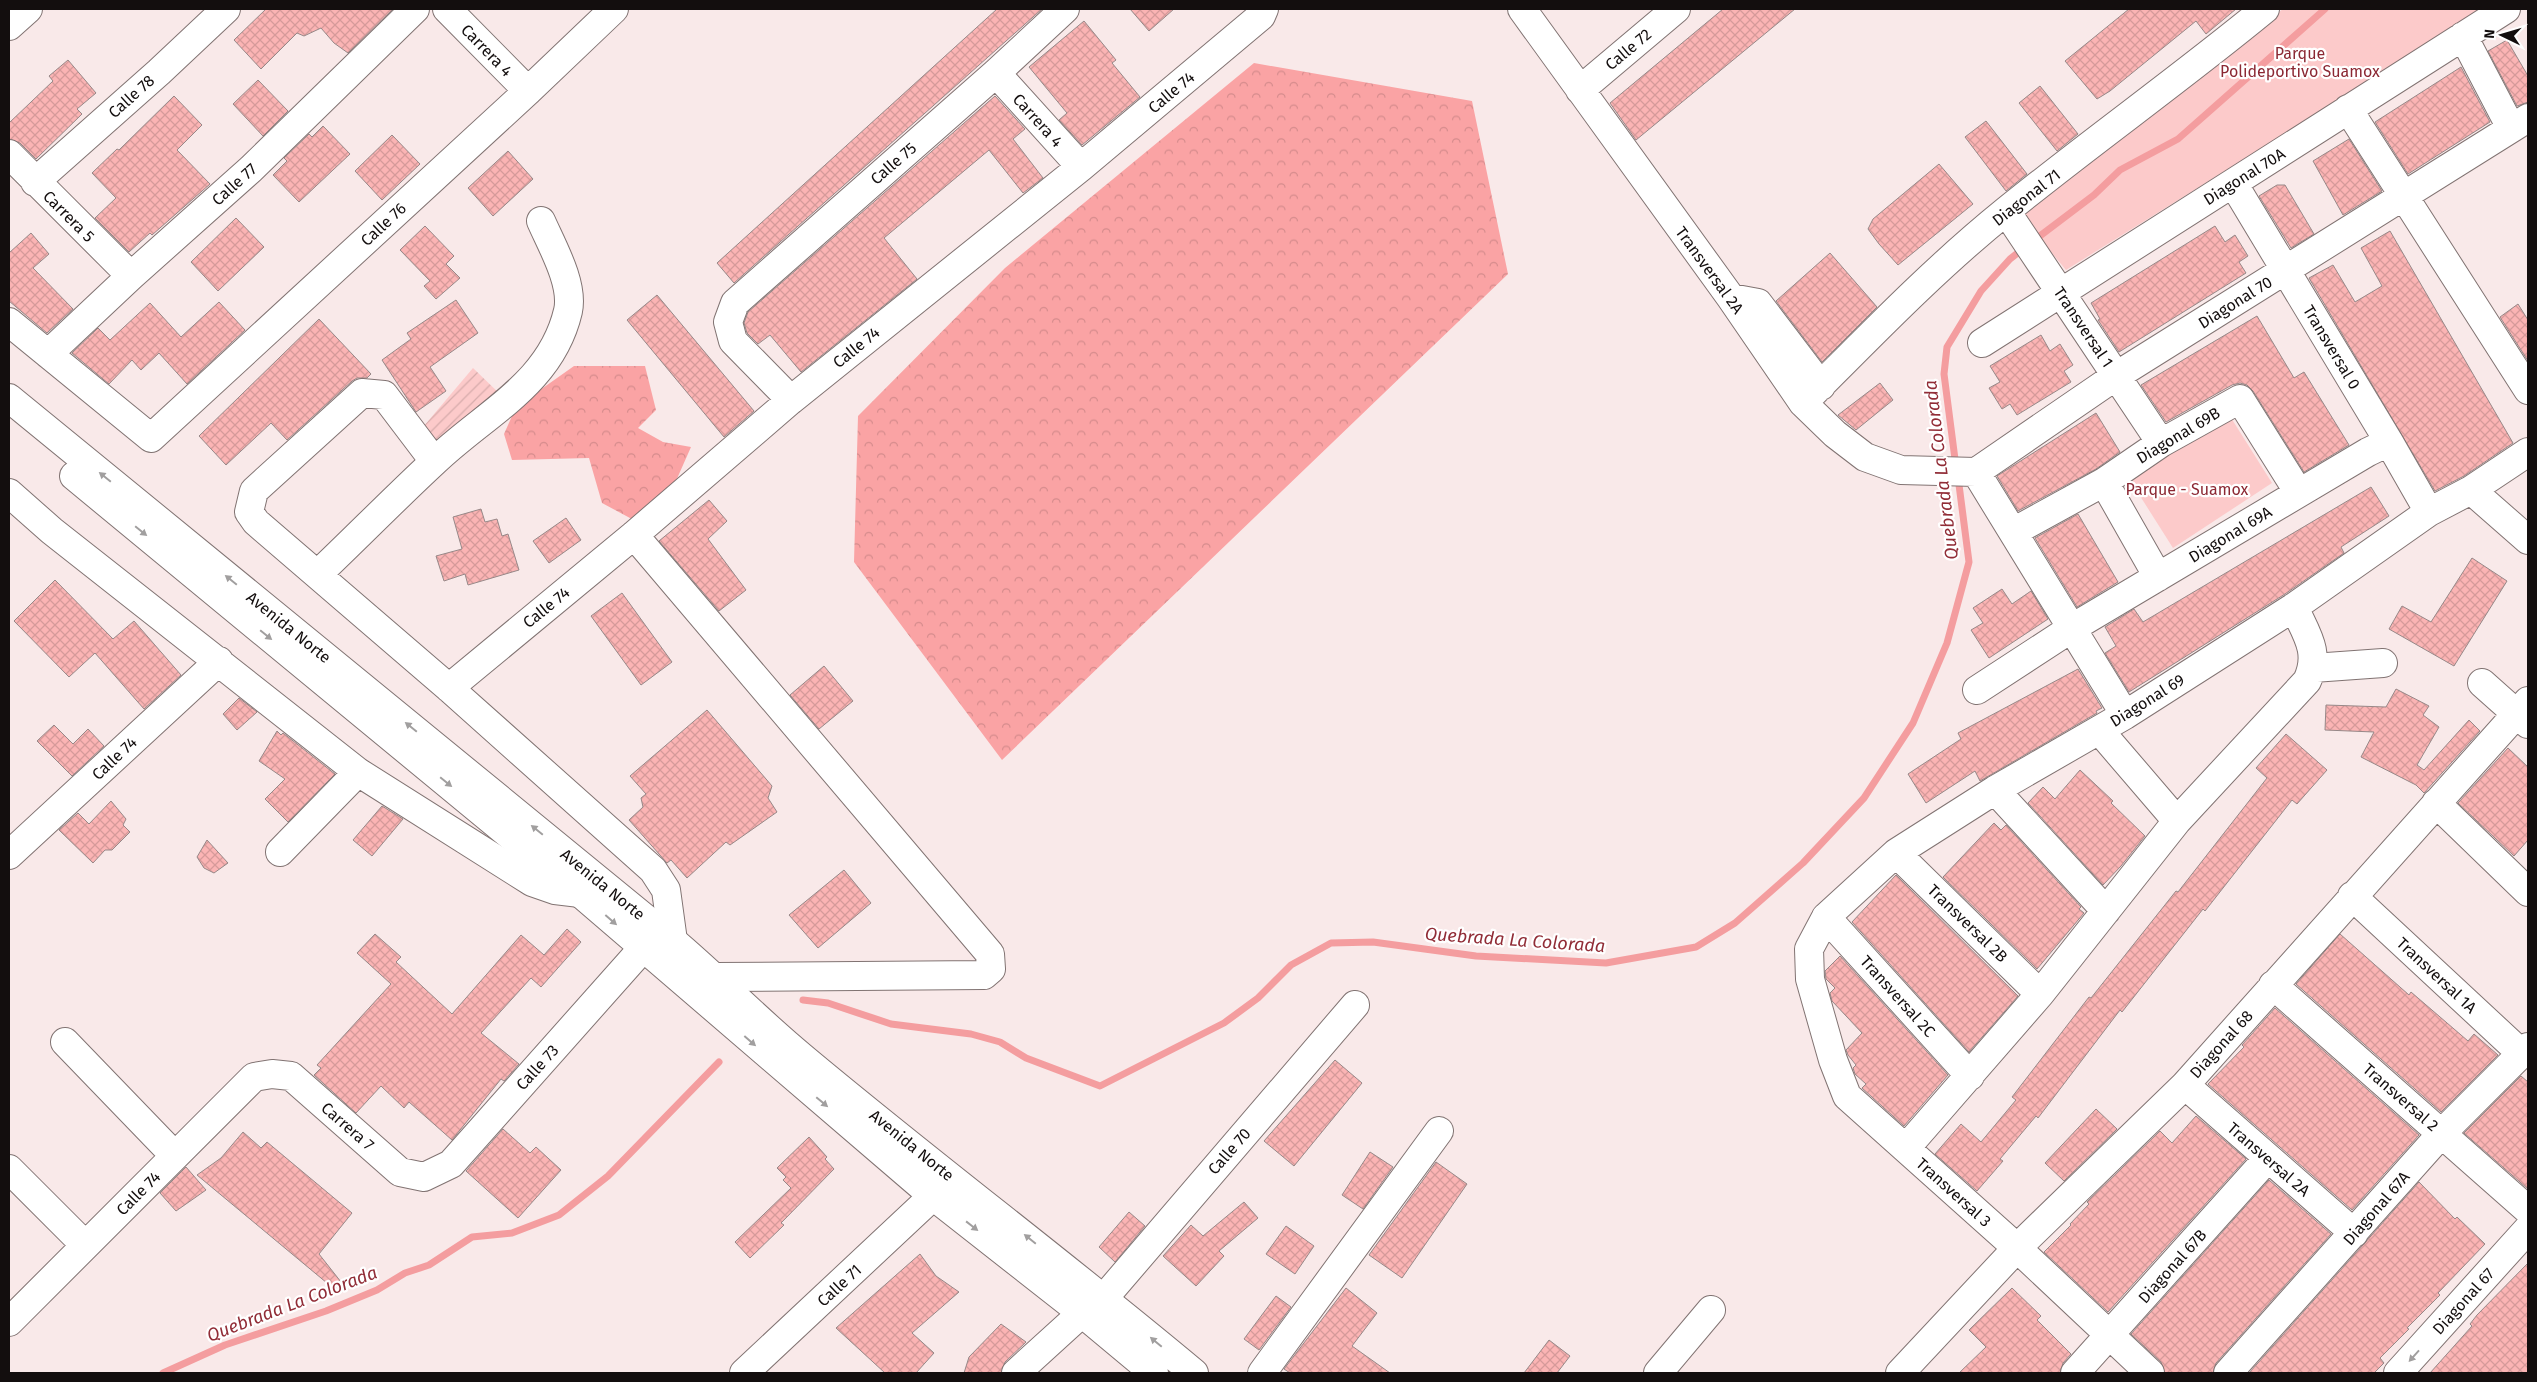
<svg xmlns="http://www.w3.org/2000/svg" width="2537" height="1382" font-family="'Fira Sans',sans-serif">
  <defs>
    <pattern id="forest-crowns" width="20" height="18" patternUnits="userSpaceOnUse" patternTransform="scale(1.25)"><rect width="20" height="18" fill="#faa3a4"/><path d="M2 6a3 3 0 1 1 6 0M12 15a3 3 0 1 1 6 0" fill="none" stroke="#d58b8c"/></pattern>
    <pattern id="garden-furrows" width="10" height="10" patternUnits="userSpaceOnUse" patternTransform="scale(1.25)"><rect width="10" height="10" fill="#fccaca"/><path d="M-1 1l2-2M0 10L10 0M9 11l2-2" fill="none" stroke="#d7acac"/></pattern>
    <pattern id="building-cross-hatch" width="8" height="8" patternUnits="userSpaceOnUse" patternTransform="scale(1.25)"><rect width="8" height="8" fill="#fbb4b4"/><path d="M0 0l8 8M0 8l8-8" fill="none" stroke="#d69a9a"/></pattern>
  </defs>
  <rect width="100%" height="100%" fill="#f9e9e9"/>
  <path fill="url(#forest-crowns)" d="M 1254,63 L 1472,101 L 1508,274 L 1002,760 L 854,562 L 858,416 L 1005,268 Z
    M 574,366 L 645,366 L 656,410 L 638,428 L 663,442 L 691,447 L 668,499 L 643,525 L 602,503 L 589,458 L 512,460 L 504,434 L 516,407 Z"/>
  <path fill="#fccaca" d="M 2283,9 L 2484,9 L 2066,270 L 2016,210 Z
    M 2228,413 L 2272,483 L 2173,548 L 2128,477 Z"/>
  <path fill="url(#garden-furrows)" d="M 473,368 L 503,397 L 436,453 L 418,433 Z"/>
  <g fill="none" stroke-linecap="round" stroke-linejoin="round">
    <path stroke="#f49d9f" stroke-width="7" d="M 2032,242 L 2094,195 L 2120,170 L 2178,139 L 2325,9
      M 1956,467 L 1944,374 L 1947,347 L 1981,291 L 2010,259 L 2024,248
      M 803,1000 L 828,1003 L 891,1024 L 971,1034 L 1000,1042 L 1026,1058 L 1100,1086 L 1224,1023 L 1258,998 L 1291,965 L 1331,943 L 1373,942 L 1476,956 L 1606,963 L 1696,947 L 1735,923 L 1803,863 L 1864,798 L 1913,723 L 1947,643 L 1969,562 L 1958,477
      M 163,1373 L 225,1345 L 326,1311 L 377,1290 L 405,1273 L 429,1265 L 472,1237 L 512,1233 L 559,1215 L 608,1176 L 719,1062"/>
  </g>
  <path fill="url(#building-cross-hatch)" stroke="#978888" d="M 266,9 L 393,9 L 348,53 L 334,43 L 321,28 L 304,36 L 297,33 L 261,69 L 234,40 Z
    M 997,9 L 1042,9 L 734,283 L 717,263 Z
    M 1130,9 L 1174,9 L 1149,31 Z
    M 1723,9 L 1795,9 L 1636,140 L 1610,103 Z
    M 2129,9 L 2236,9 L 2206,34 L 2196,21 L 2110,91 L 2097,99 L 2065,61 Z
    M 1084,21 L 1116,60 L 1112,63 L 1140,97 L 1082,145 L 1059,120 L 1067,113 L 1029,67 Z
    M 2507,40 L 2528,76 L 2528,102 L 2517,106 L 2488,51 Z
    M 68,60 L 96,93 L 77,109 L 82,114 L 36,159 L 20,143 L 9,139 L 9,123 L 53,81 L 49,76 Z
    M 2461,67 L 2490,122 L 2408,174 L 2375,122 Z
    M 258,80 L 288,111 L 263,136 L 233,104 Z
    M 2040,86 L 2078,134 L 2057,151 L 2019,103 Z
    M 174,96 L 202,125 L 177,150 L 210,184 L 152,235 L 150,233 L 129,252 L 95,218 L 116,198 L 92,173 L 117,149 L 119,150 Z
    M 995,96 L 1025,129 L 1013,139 L 1043,178 L 1023,193 L 989,150 L 884,238 L 917,279 L 801,372 L 770,335 L 758,344 L 747,333 L 744,323 L 748,312 Z
    M 1986,121 L 2027,174 L 2006,191 L 1965,137 Z
    M 323,126 L 350,154 L 299,202 L 273,175 L 287,161 L 284,158 L 309,134 L 312,137 Z
    M 392,135 L 420,164 L 382,200 L 355,171 Z
    M 2349,139 L 2382,191 L 2343,215 L 2313,161 Z
    M 508,151 L 533,179 L 493,216 L 468,188 Z
    M 1939,164 L 1973,204 L 1898,265 L 1879,244 L 1868,229 L 1873,219 Z
    M 2277,185 L 2285,185 L 2314,234 L 2291,248 L 2259,196 Z
    M 236,218 L 264,247 L 218,291 L 191,262 Z
    M 425,226 L 454,256 L 446,264 L 460,278 L 436,299 L 424,286 L 430,281 L 400,250 Z
    M 2215,226 L 2225,242 L 2235,235 L 2248,256 L 2239,262 L 2246,273 L 2119,352 L 2098,320 L 2100,319 L 2091,303 Z
    M 2390,231 L 2513,443 L 2464,476 L 2435,491 L 2309,278 L 2333,265 L 2355,302 L 2382,286 L 2361,248 Z
    M 31,233 L 49,254 L 33,268 L 73,309 L 47,333 L 9,301 L 9,253 Z
    M 1830,253 L 1877,307 L 1822,362 L 1776,301 Z
    M 657,295 L 754,411 L 724,437 L 627,320 Z
    M 456,300 L 478,333 L 430,367 L 446,391 L 416,412 L 382,360 L 411,339 L 407,333 Z
    M 219,302 L 245,330 L 187,384 L 159,353 L 141,370 L 132,360 L 109,384 L 72,353 L 98,328 L 110,340 L 150,303 L 181,337 Z
    M 2518,304 L 2528,320 L 2528,361 L 2500,317 Z
    M 2257,316 L 2294,378 L 2304,372 L 2349,445 L 2304,472 L 2253,391 L 2247,385 L 2240,383 L 2232,385 L 2166,422 L 2141,385 Z
    M 319,319 L 371,374 L 367,378 L 357,378 L 352,381 L 287,440 L 271,423 L 226,465 L 199,436 Z
    M 2041,335 L 2050,351 L 2060,344 L 2073,365 L 2064,371 L 2071,382 L 2017,415 L 2010,404 L 2002,409 L 1989,388 L 2000,382 L 1990,366 Z
    M 1880,383 L 1893,400 L 1856,430 L 1838,415 Z
    M 2096,413 L 2120,452 L 2096,469 L 2018,511 L 1997,476 Z
    M 2371,487 L 2389,516 L 2341,547 L 2344,553 L 2285,594 L 2129,692 L 2105,653 L 2116,646 L 2105,627 L 2134,609 L 2143,622 Z
    M 709,500 L 727,521 L 708,539 L 746,590 L 719,611 L 659,541 Z
    M 481,509 L 485,522 L 497,519 L 502,536 L 508,534 L 519,570 L 468,585 L 465,574 L 444,581 L 436,556 L 462,549 L 453,517 Z
    M 2078,514 L 2118,582 L 2077,607 L 2035,538 Z
    M 566,518 L 581,540 L 549,563 L 533,541 Z
    M 2472,558 L 2507,581 L 2454,666 L 2389,629 L 2402,606 L 2431,622 Z
    M 55,580 L 113,639 L 134,621 L 181,675 L 144,709 L 95,653 L 69,677 L 14,621 Z
    M 2002,589 L 2012,604 L 2031,591 L 2048,619 L 1989,658 L 1971,630 L 1983,623 L 1973,608 Z
    M 622,593 L 672,662 L 641,685 L 591,616 Z
    M 824,666 L 853,701 L 819,729 L 790,695 Z
    M 2078,669 L 2102,708 L 2096,711 L 2097,713 L 1980,781 L 1975,771 L 1926,803 L 1908,774 L 1961,739 L 1958,733 Z
    M 2396,689 L 2429,706 L 2423,715 L 2439,727 L 2417,765 L 2424,770 L 2469,720 L 2480,731 L 2424,793 L 2416,785 L 2361,757 L 2374,732 L 2325,730 L 2326,705 L 2386,707 Z
    M 239,698 L 257,712 L 237,730 L 223,714 Z
    M 707,710 L 772,786 L 768,798 L 777,812 L 730,845 L 726,842 L 687,878 L 671,860 L 667,863 L 629,820 L 643,807 L 641,798 L 646,794 L 630,776 Z
    M 54,725 L 73,744 L 88,729 L 104,746 L 72,776 L 37,741 Z
    M 277,731 L 281,735 L 283,733 L 335,774 L 288,822 L 265,799 L 285,779 L 259,761 Z
    M 2286,734 L 2327,770 L 2297,804 L 2292,800 L 2205,911 L 2203,909 L 2122,1012 L 2120,1010 L 2038,1118 L 2036,1116 L 2000,1159 L 2003,1161 L 1977,1191 L 1935,1154 L 1961,1124 L 1981,1142 L 2016,1100 L 2012,1097 L 2089,997 L 2091,998 L 2176,891 L 2178,892 L 2267,778 L 2256,768 Z
    M 2508,748 L 2528,767 L 2528,840 L 2514,856 L 2458,803 Z
    M 2080,770 L 2113,801 L 2111,803 L 2145,836 L 2121,866 L 2103,885 L 2028,803 L 2043,787 L 2055,799 Z
    M 111,801 L 126,819 L 123,825 L 130,832 L 112,850 L 105,850 L 93,863 L 59,830 L 78,813 L 89,824 Z
    M 382,806 L 403,819 L 372,856 L 353,840 Z
    M 1994,823 L 2001,830 L 2006,825 L 2081,907 L 2079,909 L 2084,913 L 2037,969 L 1943,877 Z
    M 207,840 L 228,863 L 214,873 L 204,868 L 197,857 Z
    M 844,870 L 871,903 L 818,948 L 789,915 Z
    M 1896,875 L 2018,996 L 1969,1052 L 1852,922 Z
    M 567,929 L 581,942 L 541,987 L 531,978 L 481,1033 L 519,1064 L 504,1081 L 501,1079 L 452,1140 L 409,1102 L 404,1108 L 381,1086 L 356,1113 L 314,1075 L 321,1068 L 317,1065 L 391,984 L 357,953 L 375,934 L 401,957 L 396,962 L 452,1014 L 521,935 L 544,955 Z
    M 2340,934 L 2409,995 L 2411,992 L 2468,1041 L 2474,1034 L 2498,1055 L 2441,1112 L 2296,984 Z
    M 1840,956 L 1948,1075 L 1904,1126 L 1862,1088 L 1866,1084 L 1855,1074 L 1853,1068 L 1856,1065 L 1848,1055 L 1846,1050 L 1862,1033 L 1832,1001 L 1830,993 L 1835,988 L 1826,979 L 1825,971 Z
    M 2275,1008 L 2419,1135 L 2352,1210 L 2208,1084 L 2244,1047 L 2242,1045 Z
    M 1335,1060 L 1362,1083 L 1294,1166 L 1264,1141 Z
    M 2521,1076 L 2528,1082 L 2528,1189 L 2464,1133 Z
    M 2096,1109 L 2117,1129 L 2064,1181 L 2045,1163 Z
    M 2196,1116 L 2246,1159 L 2108,1312 L 2044,1252 L 2071,1225 L 2070,1224 L 2089,1204 L 2087,1202 L 2160,1131 L 2172,1143 Z
    M 503,1129 L 530,1153 L 536,1147 L 561,1170 L 518,1218 L 466,1171 Z
    M 243,1132 L 261,1148 L 267,1142 L 352,1213 L 319,1254 L 345,1287 L 339,1293 L 197,1175 L 221,1158 Z
    M 809,1137 L 827,1157 L 825,1159 L 834,1169 L 781,1223 L 784,1225 L 750,1258 L 735,1242 L 791,1188 L 783,1180 L 786,1177 L 777,1168 Z
    M 1370,1152 L 1393,1167 L 1363,1209 L 1342,1195 Z
    M 1436,1162 L 1467,1184 L 1402,1278 L 1369,1255 Z
    M 186,1167 L 206,1190 L 176,1211 L 160,1193 Z
    M 2269,1180 L 2331,1234 L 2216,1363 L 2213,1373 L 2165,1373 L 2161,1362 L 2131,1334 Z
    M 2419,1182 L 2455,1219 L 2457,1217 L 2485,1244 L 2438,1293 L 2440,1295 L 2407,1328 L 2409,1329 L 2380,1358 L 2384,1363 L 2374,1373 L 2249,1373 Z
    M 1244,1202 L 1258,1218 L 1219,1251 L 1224,1256 L 1196,1286 L 1163,1256 L 1191,1225 L 1203,1236 Z
    M 1129,1212 L 1145,1226 L 1115,1262 L 1099,1247 Z
    M 1286,1226 L 1314,1246 L 1295,1274 L 1266,1254 Z
    M 920,1254 L 936,1276 L 959,1292 L 912,1333 L 934,1353 L 916,1373 L 885,1373 L 836,1328 Z
    M 2528,1263 L 2528,1373 L 2430,1373 L 2472,1326 L 2470,1324 L 2477,1315 Z
    M 1346,1288 L 1377,1313 L 1352,1346 L 1390,1373 L 1290,1373 L 1284,1369 Z
    M 2012,1288 L 2041,1316 L 2037,1320 L 2071,1354 L 2063,1363 L 2060,1373 L 1959,1373 L 1986,1347 L 1969,1330 Z
    M 1276,1296 L 1291,1307 L 1259,1350 L 1244,1339 Z
    M 1001,1324 L 1026,1342 L 1005,1362 L 1001,1373 L 964,1373 L 969,1357 Z
    M 1549,1340 L 1570,1356 L 1557,1373 L 1524,1373 Z"/>
  <g fill="none" stroke-linecap="round" stroke-linejoin="round">
    <defs>
      <path id="minor" d="M 447,9 L 528,91
        M 1522,9 L 1731,298 L 1803,403 L 1835,434 L 1865,457 L 1901,470 L 1976,472 L 2116,376 L 2528,118
        M 9,26 L 28,9
        M 2463,36 L 2511,128
        M 996,73 L 1081,167
        M 1580,90 L 1676,9
        M 2348,109 L 2528,390
        M 9,154 L 131,276
        M 35,182 L 159,72 L 226,9
        M 2233,183 L 2389,442 L 2429,512
        M 2006,211 L 2161,443
        M 1731,298 L 1758,303 L 1821,386
        M 9,322 L 151,438 L 528,91 L 614,9
        M 1982,343 L 2506,9
        M 48,354 L 131,276 L 251,169 L 415,9
        M 791,400 L 733,341 L 728,322 L 735,303 L 996,73 L 1065,9
        M 1803,403 C 1869,337 1933,270 2006,211 C 2091,142 2180,79 2265,9
        M 434,461 L 384,395 L 362,393 L 254,491 L 249,512 L 256,522 L 449,688 L 653,870 L 666,890 L 673,941
        M 1976,472 L 2125,715
        M 2104,482 L 2158,577
        M 2471,490 L 2528,540
        M 9,493 L 52,531 L 358,772 L 532,882 L 555,890 L 580,893
        M 2013,532 L 2104,482 L 2161,443 L 2240,399 L 2299,493
        M 634,535 L 990,954 L 991,969 L 984,975 L 716,977
        M 318,574 C 357,537 395,498 435,461 C 485,413 551,384 568,311 C 574,284 552,246 541,221
        M 2313,668 L 2383,663
        M 2482,683 L 2528,724
        M 449,688 L 634,535 L 791,400 L 1081,167 L 1261,16 L 1264,9
        M 1977,690 L 2072,628 L 2368,452 L 2389,442
        M 2099,730 L 2177,821
        M 1995,790 L 2106,911
        M 2436,803 L 2528,892
        M 280,852 L 358,772
        M 1896,853 L 2040,994
        M 9,855 L 219,661
        M 2352,896 L 2522,1054
        M 1826,917 L 1970,1076
        M 2273,985 L 2528,1210
        M 65,1042 L 175,1156
        M 2185,1085 L 2354,1233
        M 1906,1148 L 2040,994 L 2177,821 L 2307,681 C 2321,652 2306,634 2294,607
        M 9,1169 L 85,1245
        M 1104,1298 L 1355,1005
        M 9,1322 L 254,1077 L 272,1074 L 291,1076 L 400,1172 L 424,1177 L 451,1164 L 643,948
        M 744,1373 L 933,1196
        M 1016,1373 L 1082,1313
        M 1262,1373 L 1439,1131
        M 1658,1373 L 1711,1310
        M 1900,1373 L 2017,1248 L 2185,1085 L 2528,701
        M 2075,1373 L 2268,1158
        M 2150,1373 L 2017,1248 L 1847,1096 L 1833,1060 L 1810,979 L 1809,949 L 1826,917 L 1896,853 L 1995,790 L 2125,715 L 2294,607 L 2429,512 L 2471,490 L 2528,452
        M 2228,1373 L 2442,1133 L 2528,1047
        M 2398,1373 L 2528,1229"/>
      <path id="major" d="M 9,398 L 673,941 C 717,978 757,1020 802,1057 C 931,1165 1065,1265 1194,1373
        M 74,476 L 580,893 L 933,1196 L 1082,1313 L 1154,1373"/>
    </defs>
    <use href="#minor" stroke="#817372" stroke-width="30"/>
    <use href="#major" stroke="#817372" stroke-width="30"/>
    <use href="#minor" stroke="#fff" stroke-width="28"/>
    <use href="#major" stroke="#fff" stroke-width="28"/>
  </g>
  <defs><path id="oneway-solid" d="M-6-.8H1V-3.2L6.5 0L1 3.2V.8H-6Z" transform="scale(1.25)"/></defs>
  <g fill="#a19f9f">
    <use href="#oneway-solid" transform="translate(105 477) rotate(-141)"/>
    <use href="#oneway-solid" transform="translate(141 531) rotate(39)"/>
    <use href="#oneway-solid" transform="translate(231 580) rotate(-141)"/>
    <use href="#oneway-solid" transform="translate(266 635) rotate(39)"/>
    <use href="#oneway-solid" transform="translate(411 727) rotate(-141)"/>
    <use href="#oneway-solid" transform="translate(446 782) rotate(39)"/>
    <use href="#oneway-solid" transform="translate(537 830) rotate(-141)"/>
    <use href="#oneway-solid" transform="translate(611 920) rotate(41)"/>
    <use href="#oneway-solid" transform="translate(750 1041) rotate(41)"/>
    <use href="#oneway-solid" transform="translate(822 1102) rotate(40)"/>
    <use href="#oneway-solid" transform="translate(972 1226) rotate(38)"/>
    <use href="#oneway-solid" transform="translate(1030 1239) rotate(-141)"/>
    <use href="#oneway-solid" transform="translate(1156 1342) rotate(-140)"/>
    <use href="#oneway-solid" transform="translate(2414 1356) rotate(132)"/>
  </g>
  <g text-anchor="middle" stroke-width="4.5" stroke-linejoin="round" paint-order="stroke">
    <g font-size="16" fill="#130e0e" stroke="#fff">
      <text transform="translate(1628 49) rotate(-40)" y="6">Calle 72</text>
      <text transform="translate(487 50) rotate(46)" y="6">Carrera 4</text>
      <text transform="translate(1171 92) rotate(-40)" y="6">Calle 74</text>
      <text transform="translate(131 96) rotate(-42)" y="6">Calle 78</text>
      <text transform="translate(1038 120) rotate(48)" y="6">Carrera 4</text>
      <text transform="translate(893 163) rotate(-41)" y="6">Calle 75</text>
      <text transform="translate(2244 176) rotate(-32)" y="6">Diagonal 70A</text>
      <text transform="translate(234 184) rotate(-42)" y="6">Calle 77</text>
      <text transform="translate(2026 197) rotate(-38)" y="6">Diagonal 71</text>
      <text transform="translate(69 216) rotate(45)" y="6">Carrera 5</text>
      <text transform="translate(383 224) rotate(-43)" y="6">Calle 76</text>
      <text transform="translate(1710 270) rotate(54)" y="6">Transversal 2A</text>
      <text transform="translate(2235 302) rotate(-32)" y="6">Diagonal 70</text>
      <text transform="translate(2084 327) rotate(56)" y="6">Transversal 1</text>
      <text transform="translate(856 347) rotate(-39)" y="6">Calle 74</text>
      <text transform="translate(2332 347) rotate(59)" y="6">Transversal 0</text>
      <text transform="translate(2178 435) rotate(-31)" y="6">Diagonal 69B</text>
      <text transform="translate(2230 534) rotate(-31)" y="6">Diagonal 69A</text>
      <text transform="translate(546 607) rotate(-39)" y="6">Calle 74</text>
      <text transform="translate(289 627) rotate(39)" y="6">Avenida Norte</text>
      <text transform="translate(2147 700) rotate(-32)" y="6">Diagonal 69</text>
      <text transform="translate(114 758) rotate(-43)" y="6">Calle 74</text>
      <text transform="translate(603 884) rotate(39)" y="6">Avenida Norte</text>
      <text transform="translate(1968 923) rotate(44)" y="6">Transversal 2B</text>
      <text transform="translate(2437 975) rotate(43)" y="6">Transversal 1A</text>
      <text transform="translate(1898 996) rotate(48)" y="6">Transversal 2C</text>
      <text transform="translate(2221 1044) rotate(-48)" y="6">Diagonal 68</text>
      <text transform="translate(537 1067) rotate(-48)" y="6">Calle 73</text>
      <text transform="translate(2401 1097) rotate(41)" y="6">Transversal 2</text>
      <text transform="translate(348 1126) rotate(41)" y="6">Carrera 7</text>
      <text transform="translate(912 1145) rotate(39)" y="6">Avenida Norte</text>
      <text transform="translate(1229 1151) rotate(-49)" y="6">Calle 70</text>
      <text transform="translate(2269 1159) rotate(41)" y="6">Transversal 2A</text>
      <text transform="translate(1954 1192) rotate(42)" y="6">Transversal 3</text>
      <text transform="translate(138 1193) rotate(-45)" y="6">Calle 74</text>
      <text transform="translate(2376 1208) rotate(-49)" y="6">Diagonal 67A</text>
      <text transform="translate(2172 1266) rotate(-48)" y="6">Diagonal 67B</text>
      <text transform="translate(839 1285) rotate(-43)" y="6">Calle 71</text>
      <text transform="translate(2463 1301) rotate(-48)" y="6">Diagonal 67</text>
    </g>
    <g font-size="16" fill="#8b2833" stroke="#fff">
      <text x="2300" y="59">Parque<tspan x="2300" dy="18">Polideportivo Suamox</tspan></text>
      <text x="2187" y="495">Parque - Suamox</text>
    </g>
    <g font-size="18" font-style="italic" fill="#912d37" stroke="#fff">
      <text transform="translate(1941 470) rotate(-97)" y="6">Quebrada La Colorada</text>
      <text transform="translate(1515 940) rotate(4)" y="6">Quebrada La Colorada</text>
      <text transform="translate(292 1304) rotate(-21)" y="6">Quebrada La Colorada</text>
    </g>
  </g>
  <rect width="2537" height="1382" fill="none" stroke="#130e0e" stroke-width="20"/>
  <g transform="translate(2502 35) rotate(275)" stroke="#ffffff" stroke-width="4" paint-order="stroke">
  <path d="M0-4L9 19L0 12L-9 19Z" fill="#130e0e"/>
  <text y="-8" font-size="14" font-weight="bold" text-anchor="middle" fill="#130e0e">N</text>
  </g>
</svg>
